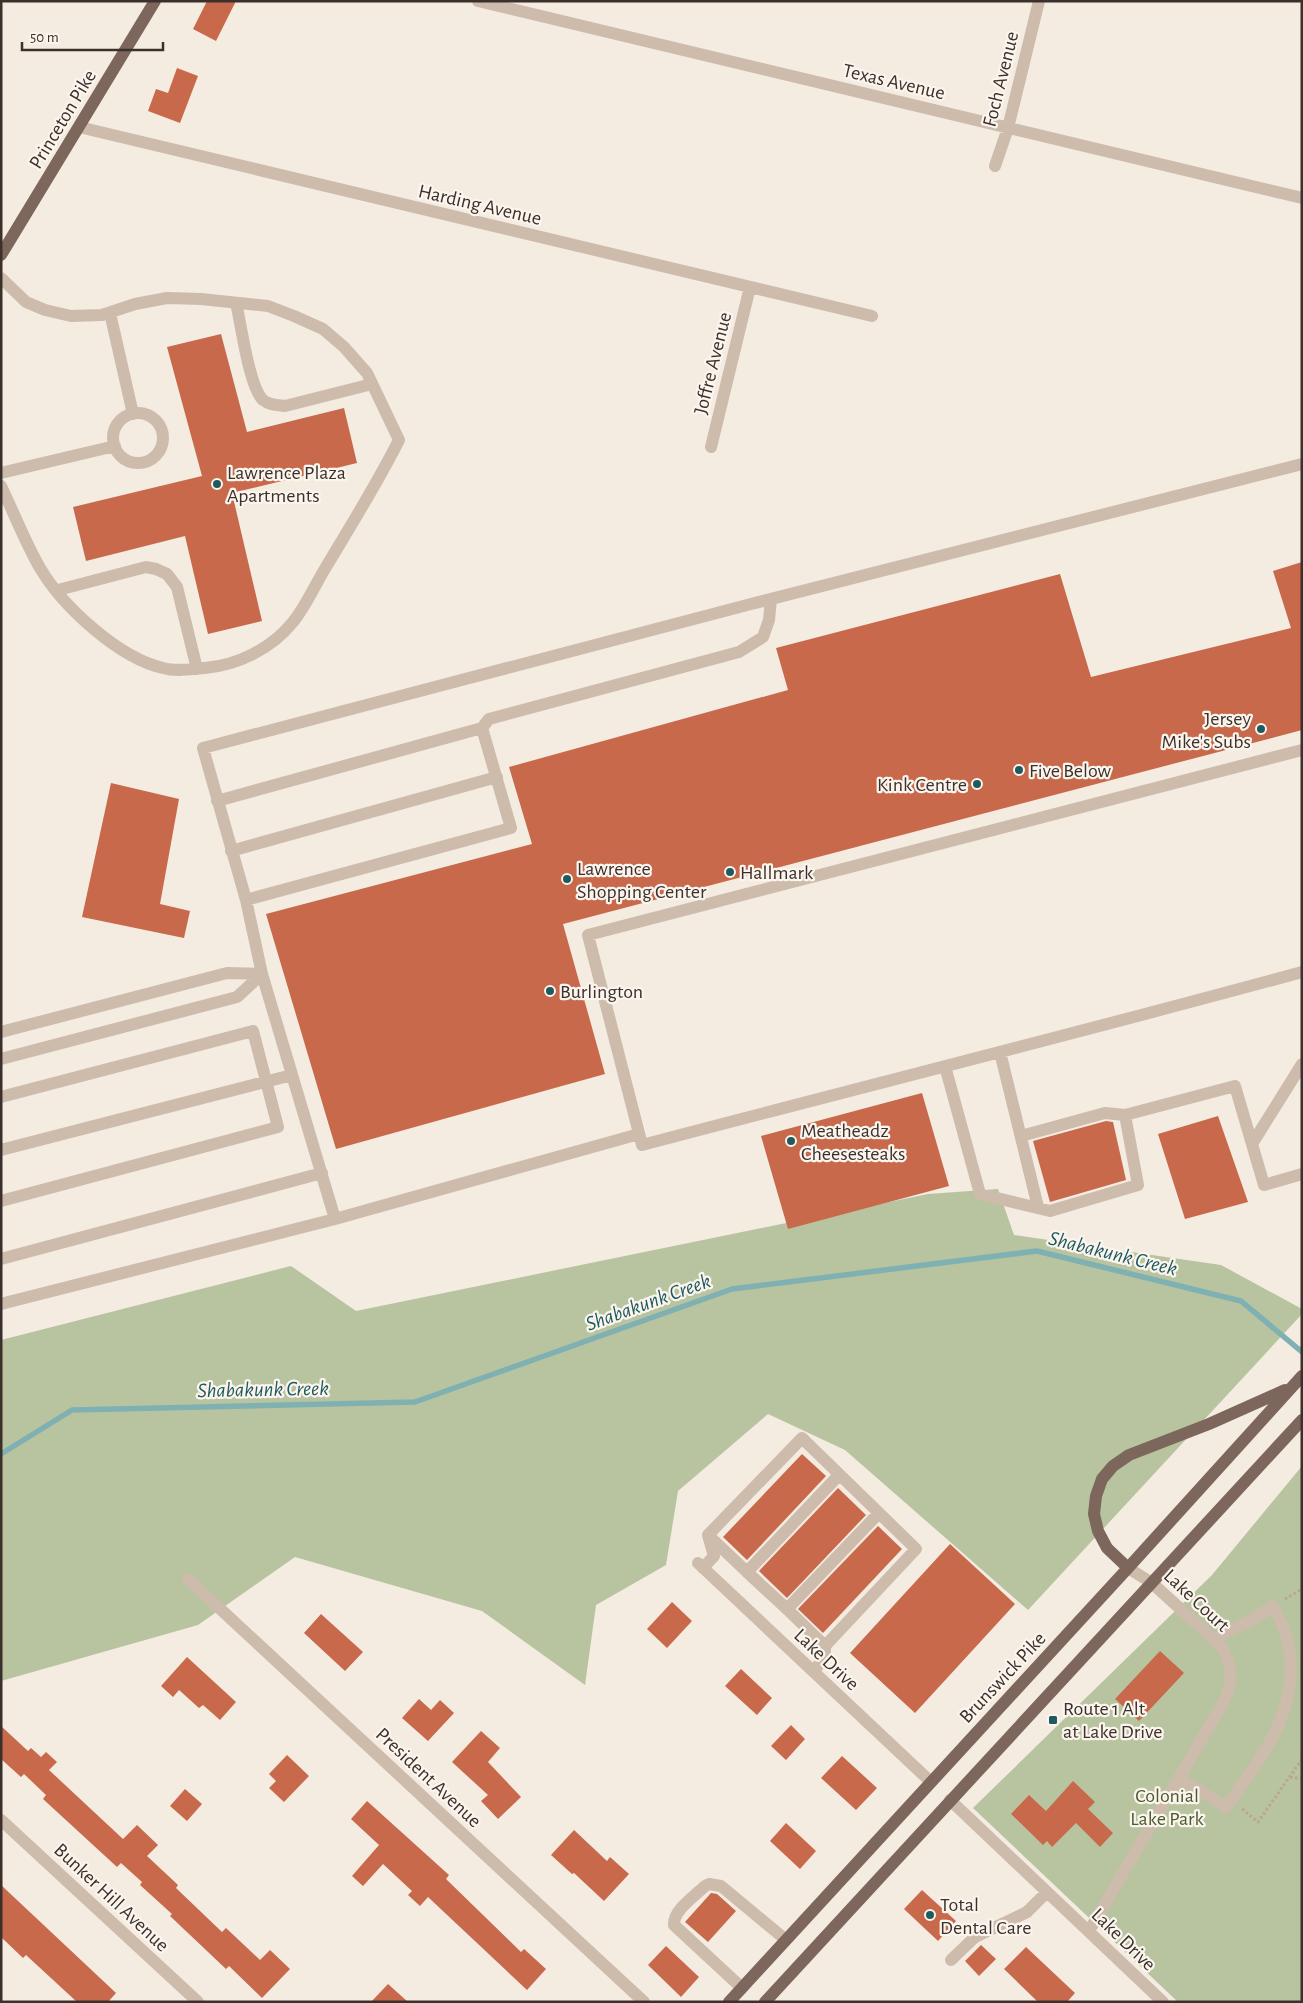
<svg xmlns="http://www.w3.org/2000/svg" width="1303" height="2003" font-family="'Alegreya Sans',sans-serif">
  <rect width="100%" height="100%" fill="#f4ebe1"/>
  <path fill="#b8c4a0" d="M 998,1189 L 1014,1235 L 1221,1265 L 1302,1309 L 1302,1314 L 1028,1610 L 845,1450 L 768,1414 L 678,1491 L 666,1565 L 596,1605 L 585,1685 L 482,1611 L 295,1557 L 198,1625 L 1,1681 L 1,1340 L 291,1266 L 356,1311 L 928,1194 Z
    M 1302,1466 L 1302,2002 L 1178,2002 L 973,1808 L 1212,1575 Z"/>
  <g fill="none" stroke-linecap="round" stroke-linejoin="round">
    <path stroke="#7fb0b2" stroke-width="5.5" d="M 1,1454 L 72,1410 L 415,1402 L 732,1289 L 1037,1251 L 1241,1301 L 1302,1352"/>
  </g>
  <path fill="#c8694b" d="M 207,1 L 236,1 L 216,41 L 193,29 Z
    M 177,68 L 198,76 L 180,123 L 148,111 L 156,89 L 168,93 Z
    M 221,334 L 247,432 L 344,408 L 357,463 L 232,493 L 262,621 L 208,634 L 185,536 L 86,561 L 73,507 L 202,476 L 167,347 Z
    M 1302,562 L 1302,730 L 563,924 L 605,1074 L 336,1149 L 266,914 L 532,844 L 509,767 L 788,690 L 776,648 L 1060,574 L 1091,677 L 1291,628 L 1273,571 Z
    M 111,783 L 179,799 L 160,904 L 190,911 L 184,938 L 82,917 Z
    M 922,1093 L 949,1186 L 788,1229 L 761,1136 Z
    M 1218,1116 L 1248,1202 L 1185,1219 L 1158,1134 Z
    M 1106,1121 L 1113,1122 L 1126,1180 L 1050,1202 L 1033,1141 Z
    M 802,1454 L 826,1476 L 747,1560 L 723,1537 Z
    M 838,1488 L 866,1515 L 787,1598 L 759,1571 Z
    M 878,1526 L 902,1549 L 823,1633 L 798,1609 Z
    M 950,1544 L 1015,1604 L 915,1713 L 850,1653 Z
    M 672,1602 L 692,1621 L 667,1648 L 647,1629 Z
    M 321,1614 L 363,1652 L 345,1671 L 304,1633 Z
    M 1160,1651 L 1184,1673 L 1139,1721 L 1115,1699 Z
    M 187,1657 L 236,1702 L 220,1720 L 203,1705 L 199,1708 L 179,1690 L 173,1697 L 161,1686 Z
    M 741,1669 L 772,1698 L 757,1715 L 725,1686 Z
    M 419,1699 L 431,1710 L 440,1700 L 454,1713 L 428,1741 L 402,1718 Z
    M 791,1725 L 805,1739 L 786,1760 L 771,1746 Z
    M 1,1726 L 28,1751 L 31,1748 L 41,1757 L 46,1752 L 57,1762 L 49,1770 L 123,1839 L 137,1825 L 158,1845 L 147,1856 L 178,1885 L 176,1888 L 222,1932 L 226,1928 L 260,1960 L 270,1950 L 290,1969 L 262,1998 L 229,1966 L 226,1969 L 170,1916 L 172,1914 L 140,1885 L 142,1882 L 121,1863 L 117,1867 L 43,1799 L 46,1795 L 24,1774 L 21,1777 L 1,1759 Z
    M 481,1731 L 500,1748 L 488,1762 L 521,1797 L 498,1819 L 481,1801 L 488,1795 L 452,1762 Z
    M 287,1755 L 309,1776 L 284,1802 L 269,1788 L 276,1781 L 269,1774 Z
    M 842,1756 L 877,1788 L 856,1810 L 821,1778 Z
    M 1073,1781 L 1095,1802 L 1088,1809 L 1113,1833 L 1100,1847 L 1076,1823 L 1052,1847 L 1047,1841 L 1043,1845 L 1011,1814 L 1029,1795 L 1046,1811 Z
    M 185,1789 L 202,1804 L 187,1821 L 170,1806 Z
    M 367,1801 L 449,1875 L 446,1879 L 521,1952 L 524,1949 L 546,1969 L 527,1990 L 428,1897 L 420,1906 L 408,1895 L 412,1891 L 383,1864 L 363,1886 L 352,1876 L 379,1845 L 351,1819 Z
    M 786,1823 L 816,1851 L 800,1869 L 770,1841 Z
    M 574,1830 L 607,1861 L 610,1857 L 629,1874 L 604,1901 L 574,1873 L 572,1874 L 551,1855 Z
    M 1,1885 L 116,1993 L 108,2002 L 77,2002 L 26,1955 L 23,1958 L 1,1937 Z
    M 922,1890 L 956,1921 L 938,1941 L 904,1909 Z
    M 711,1893 L 717,1894 L 736,1911 L 708,1942 L 685,1922 Z
    M 981,1945 L 996,1959 L 979,1976 L 965,1961 Z
    M 666,1946 L 699,1977 L 681,1997 L 648,1965 Z
    M 1026,1947 L 1075,1993 L 1067,2002 L 1038,2002 L 1004,1969 Z
    M 388,1984 L 408,2002 L 371,2002 Z"/>
  <g fill="none" stroke-linecap="round" stroke-linejoin="round">
    <path stroke="#b9a596" stroke-width="3" stroke-dasharray="2.5 2.5" stroke-linecap="butt" d="M 1285,1599 L 1302,1589
      M 1290,1777 L 1302,1779
      M 1242,1809 L 1258,1822 L 1302,1759"/>
    <path stroke="#cdbbac" stroke-width="12" d="M 478,1 L 1302,198
      M 79,127 L 872,316
      M 995,166 L 1008,128 L 1039,1
      M 1,278 L 26,302 L 45,310 L 71,316 L 102,315 L 135,304 L 167,298 L 201,299 L 268,306 L 294,316 L 323,329 L 344,347 L 367,373 L 399,440 C 377,484 351,525 326,567 C 315,585 306,606 293,622 C 271,649 238,665 205,668 C 191,669 177,672 163,668 C 119,658 63,607 40,568 C 25,542 14,513 1,486
      M 236,303 C 241,323 249,387 263,400 C 269,405 277,405 285,406 L 372,384
      M 110,313 L 133,414
      M113 438a25 25 0 1 1 50 0a25 25 0 1 1-50 0Z
      M 711,447 L 750,287
      M 1,473 L 115,446
      M 58,590 L 146,567 L 156,569 L 167,574 L 177,587 L 197,669
      M 1302,750 L 588,935 L 642,1145 C 862,1087 1082,1032 1302,972
      M 217,801 L 482,728 L 489,719 L 739,652 L 763,637 L 769,620 L 771,599
      M 231,851 L 497,777
      M 246,900 L 511,828 L 482,728
      M 1,1032 L 227,973 L 262,974
      M 1000,1052 L 1038,1207
      M 1,1059 L 237,997 L 262,974
      M 945,1066 L 980,1194 L 1050,1211 L 1138,1185 L 1125,1115 L 1235,1086 L 1264,1185 L 1302,1174
      M 1,1097 L 253,1031 L 278,1127 L 1,1201
      M 639,1134 L 335,1219 L 262,974 L 246,900 L 203,748 L 751,604 L 1302,464
      M 1021,1136 L 1105,1113 L 1125,1115
      M 1252,1144 L 1302,1064
      M 1,1150 L 292,1075
      M 1,1259 L 322,1173
      M 1,1304 L 335,1219
      M 839,1475 L 747,1572 L 787,1609 L 879,1513
      M 708,1535 L 747,1572
      M 698,1563 L 931,1782
      M 703,1568 L 714,1556 L 708,1535 L 802,1438 L 916,1549 L 825,1646 C 826,1658 821,1663 813,1671
      M 188,1579 L 644,2002
      M 787,1609 L 825,1646
      M 1179,1778 L 1226,1807 C 1264,1753 1303,1708 1287,1638 C 1284,1627 1278,1616 1273,1606 L 1250,1621 L 1213,1639
      M 950,1800 L 1163,2002
      M 1,1820 L 198,2002
      M 1089,1931 L 1223,1703 C 1234,1680 1233,1668 1221,1646 L 1152,1583 L 1128,1568
      M 951,1960 L 975,1937 L 1027,1912 L 1047,1892
      M 742,1988 L 674,1925 C 673,1910 695,1896 705,1886 L 709,1884 L 721,1886 L 786,1940"/>
    <path stroke="#7d675c" stroke-width="12" d="M 1,255 L 155,1
      M 1128,1568 L 1107,1548 L 1098,1531 L 1094,1514 L 1096,1496 L 1102,1479 L 1113,1466 L 1129,1455 L 1209,1424 L 1285,1390
      M 729,2002 L 1128,1568 L 1302,1376
      M 765,2002 L 1302,1420"/>
  </g>
  <g fill="#1f5a5e" stroke="#fbf5ee" stroke-width="2">
    <circle cx="217" cy="484" r="5"/>
    <circle cx="1261" cy="729" r="5"/>
    <circle cx="1019" cy="770" r="5"/>
    <circle cx="977" cy="784" r="5"/>
    <circle cx="730" cy="872" r="5"/>
    <circle cx="567" cy="879" r="5"/>
    <circle cx="550" cy="991" r="5"/>
    <circle cx="791" cy="1141" r="5"/>
    <rect x="1048" y="1715" width="10" height="10" rx="2.5"/>
    <circle cx="930" cy="1915" r="5"/>
  </g>
  <g text-anchor="middle" stroke-width="4.5" stroke-linejoin="round" paint-order="stroke">
    <g font-size="20" fill="#3b302b" stroke="#fbf5ee">
      <text transform="translate(1000 79) rotate(-76)" y="7">Foch Avenue</text>
      <text transform="translate(894 81) rotate(13)" y="7">Texas Avenue</text>
      <text transform="translate(62 119) rotate(-59)" y="7">Princeton Pike</text>
      <text transform="translate(480 204) rotate(13)" y="7">Harding Avenue</text>
      <text transform="translate(712 363) rotate(-76)" y="7">Joffre Avenue</text>
      <text transform="translate(1197 1600) rotate(43)" y="7">Lake Court</text>
      <text transform="translate(827 1659) rotate(43)" y="7">Lake Drive</text>
      <text transform="translate(1002 1677) rotate(-47)" y="7">Brunswick Pike</text>
      <text transform="translate(429 1777) rotate(43)" y="7">President Avenue</text>
      <text transform="translate(112 1897) rotate(43)" y="7">Bunker Hill Avenue</text>
      <text transform="translate(1124 1939) rotate(44)" y="7">Lake Drive</text>
    </g>
    <g font-size="20" fill="#3b302b" stroke="#fbf5ee" text-anchor="start">
      <text x="227" y="479">Lawrence Plaza<tspan x="227" dy="23">Apartments</tspan></text>
      <text x="1251" y="725" text-anchor="end">Jersey<tspan x="1251" dy="23">Mike's Subs</tspan></text>
      <text x="1029" y="777">Five Below</text>
      <text x="967" y="791" text-anchor="end">Kink Centre</text>
      <text x="577" y="875">Lawrence<tspan x="577" dy="23">Shopping Center</tspan></text>
      <text x="740" y="879">Hallmark</text>
      <text x="560" y="998">Burlington</text>
      <text x="801" y="1137">Meatheadz<tspan x="801" dy="23">Cheesesteaks</tspan></text>
      <text x="1063" y="1715">Route 1 Alt<tspan x="1063" dy="23">at Lake Drive</tspan></text>
      <text x="940" y="1911">Total<tspan x="940" dy="23">Dental Care</tspan></text>
    </g>
    <g font-size="20" fill="#4a5a2e" stroke="#fbf5ee">
      <text x="1167" y="1802">Colonial<tspan x="1167" dy="23">Lake Park</tspan></text>
    </g>
    <g font-size="21" font-style="italic" fill="#1f5a5e" stroke="#fbf5ee">
      <text transform="translate(1113 1253) rotate(14)" y="7">Shabakunk Creek</text>
      <text transform="translate(648 1302) rotate(-20)" y="7">Shabakunk Creek</text>
      <text transform="translate(263 1389) rotate(-1)" y="7">Shabakunk Creek</text>
    </g>
  </g>
  <rect width="1303" height="2003" fill="none" stroke="#3b302b" stroke-width="5"/>
  <path d="M22 42v8h141v-8" fill="none" stroke="#3b302b" stroke-width="2.5"/>
  <text x="30" y="42" font-size="15" fill="#3b302b" stroke="#fbf5ee" stroke-width="4" paint-order="stroke">50 m</text>
</svg>
